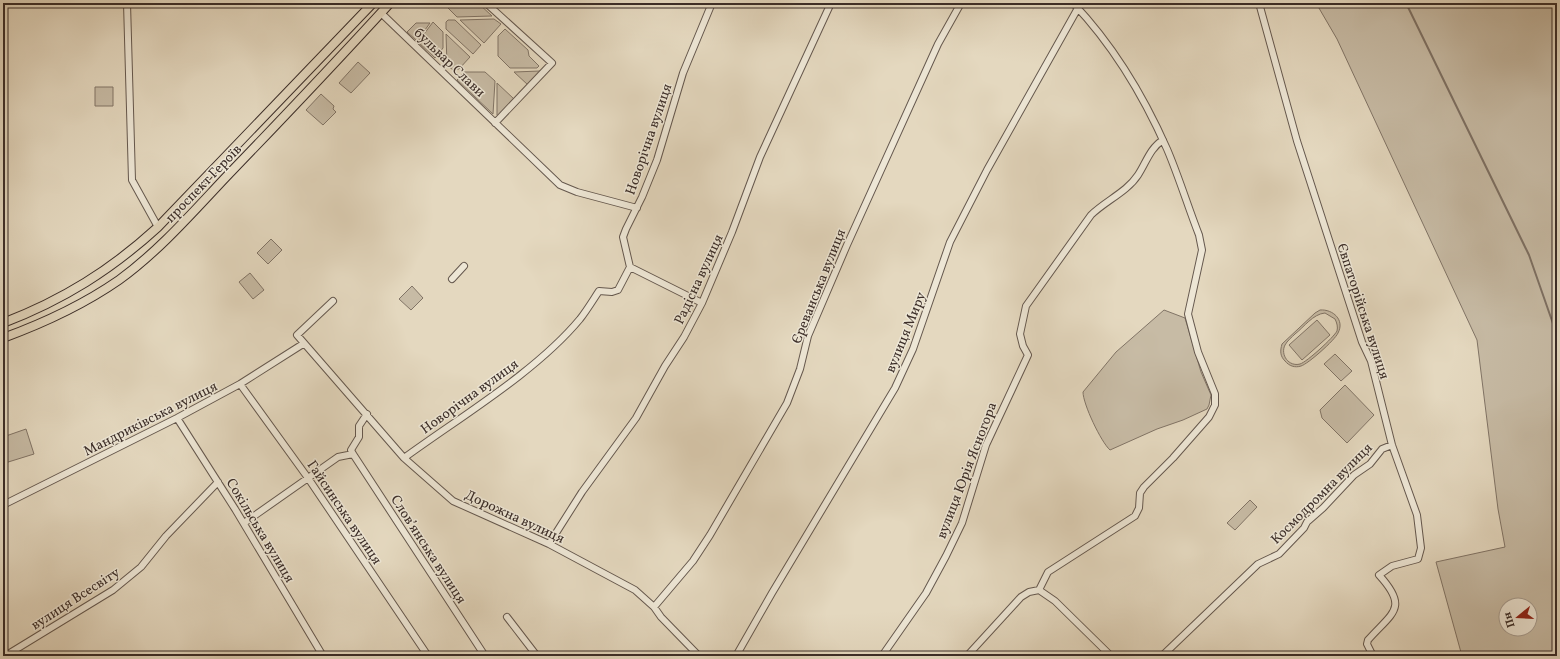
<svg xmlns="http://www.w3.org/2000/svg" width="1560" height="659" font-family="Vollkorn,serif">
  <rect width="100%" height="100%" fill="#e4d8bf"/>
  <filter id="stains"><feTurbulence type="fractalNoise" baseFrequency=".005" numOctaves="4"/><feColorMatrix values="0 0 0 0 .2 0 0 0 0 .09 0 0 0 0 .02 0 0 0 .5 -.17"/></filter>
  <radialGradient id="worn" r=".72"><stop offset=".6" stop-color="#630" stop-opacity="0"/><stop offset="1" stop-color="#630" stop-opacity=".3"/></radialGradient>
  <path fill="#c7bba5" stroke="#817466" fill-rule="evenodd" d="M 448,3 L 478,3 L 492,16 L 457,17 L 448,8 Z
    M 1316,3 L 1557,3 L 1557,656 L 1462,656 L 1436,562 L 1505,547 L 1498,509 L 1477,340 L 1337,39 ZM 1506,605 L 1530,605 L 1530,629 L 1506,629 Z
    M 494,19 L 501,24 L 484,43 L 460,20 Z
    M 448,20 L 455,20 L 481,45 L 473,54 L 446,29 L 446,22 Z
    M 433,22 L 443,32 L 443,48 L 435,58 L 418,42 Z
    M 416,23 L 430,23 L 417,41 L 407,32 Z
    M 505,29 L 528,50 L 529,56 L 539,66 L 537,68 L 510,68 L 498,56 L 498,36 Z
    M 446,34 L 470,57 L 459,69 L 453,70 L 447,65 Z
    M 358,62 L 370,73 L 351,93 L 339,83 Z
    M 540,71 L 528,85 L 514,72 Z
    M 464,72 L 485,72 L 495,81 L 493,114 L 457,80 Z
    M 497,83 L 514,99 L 498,116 L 497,115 Z
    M 95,87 L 113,87 L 113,106 L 95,106 Z
    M 321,94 L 334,106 L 333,109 L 336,112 L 323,125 L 306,110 Z
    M 271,239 L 282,250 L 268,264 L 257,253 Z
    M 250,273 L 264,290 L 253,299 L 239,282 Z
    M 412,286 L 423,298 L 411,310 L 399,299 Z
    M 1164,310 L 1185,318 L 1201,372 L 1211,395 L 1209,405 L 1207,409 L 1183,420 L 1157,429 L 1110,450 C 1101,442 1083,404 1083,392 L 1116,352 Z
    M 1320,310 C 1333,309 1345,320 1338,333 C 1335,340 1308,364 1301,366 C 1295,368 1289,366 1285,361 C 1280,356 1280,351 1282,344 L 1315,313 ZM 1325,313 L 1335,319 C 1337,323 1338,327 1337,331 C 1334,337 1307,362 1300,364 C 1289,367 1280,355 1285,345 C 1287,341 1292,337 1295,334 C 1304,327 1313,314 1325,313 Z
    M 1317,320 L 1330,335 L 1302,360 L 1289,345 Z
    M 1335,354 L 1352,371 L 1341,381 L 1324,364 Z
    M 1345,385 L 1374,415 L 1347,443 L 1322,418 L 1320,410 Z
    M 26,429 L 34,454 L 5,463 L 3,455 L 3,437 Z
    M 1250,500 L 1257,507 L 1235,530 L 1227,523 Z"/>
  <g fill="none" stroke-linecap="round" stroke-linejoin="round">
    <path stroke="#7e7164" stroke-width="2" d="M 1406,3 L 1529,255 L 1557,335"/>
    <defs>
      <path id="minor" d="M 127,3 L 132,180 L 158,227
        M 486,3 L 552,63 L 495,123
        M 1259,3 L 1297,141 L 1362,342 L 1371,361 L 1392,445 L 1417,515 L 1421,548 L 1418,559 L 1392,566 L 1379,575 C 1409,608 1393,612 1368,640 L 1367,644 L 1373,656
        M 381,13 L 560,185 L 577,192 L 637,208
        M 630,267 L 702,303
        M 452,279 L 464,266
        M 333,301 L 297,335 L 404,458 L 453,501 L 549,544 L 635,590 L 654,607 L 661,617 L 699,656
        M 240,384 L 308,478 L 428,656
        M 367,414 L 359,426 L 359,437 L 351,450 L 353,454 L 485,656
        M 177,418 L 235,509 L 323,656
        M 404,458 C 460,417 536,372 580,319 C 587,310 593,300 599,291 L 612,292 L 618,290 L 630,267 L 623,237 L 626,229 L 642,197 L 657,160 L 683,73 L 712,3
        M 3,505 L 177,418 L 240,384 L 303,344
        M 244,523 L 338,457 L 353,454
        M 549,544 L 582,492 L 636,418 L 665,366 L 684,337 L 702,303 L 732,232 L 760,157 L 831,3
        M 1039,590 L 1055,601 L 1111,656
        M 654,607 L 693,561 L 710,535 L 787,403 L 800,369 L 808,336 L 847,245 L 938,44 L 961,3
        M 507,617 L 537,656
        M 5,656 L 113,590 L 141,567 L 166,536 L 218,482
        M 736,656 L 772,593 L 895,388 L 913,349 L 950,242 L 987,170 L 1078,8
        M 882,656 L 926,593 L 946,556 L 962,523 L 986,445 L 1028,355 L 1023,346 L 1020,334 L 1026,306 L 1091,215 C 1105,201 1127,192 1138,175 C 1146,163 1150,148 1163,140
        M 967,656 L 1021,597 L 1029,592 L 1039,590 L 1048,572 L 1135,516 L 1139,508 L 1140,493 L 1144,487 L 1173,458 L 1209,417 L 1215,405 L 1215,394 L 1198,352 L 1188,314 L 1202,250 L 1199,235 C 1188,207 1179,177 1167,149 C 1144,97 1113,45 1073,3
        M 1162,656 L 1258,564 L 1279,554 L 1304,528 L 1307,522 L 1323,508 L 1354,475 L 1370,464 L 1382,449 L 1392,445"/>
      <path id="major" d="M 3,323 C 63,300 111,270 158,227 L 373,3
        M 3,338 C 44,323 83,305 119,280 C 159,251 192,213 226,177 C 281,120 336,62 390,3"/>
    </defs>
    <use href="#minor" stroke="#65584e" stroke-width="8"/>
    <use href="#major" stroke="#3b2d28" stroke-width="10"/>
    <use href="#minor" stroke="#ede6d5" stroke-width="6"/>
    <use href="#major" stroke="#e4d8bf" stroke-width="8"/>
  </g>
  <g text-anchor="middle" stroke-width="3" stroke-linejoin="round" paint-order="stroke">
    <g font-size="14" fill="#3b2d28" stroke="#ede6d5">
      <text transform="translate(450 62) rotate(44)" y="5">бульвар Слави</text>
      <text transform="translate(648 139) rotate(-71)" y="5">Новорічна вулиця</text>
      <text transform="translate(203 183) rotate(-46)" y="5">проспект Героїв</text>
      <text transform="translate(698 279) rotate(-65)" y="5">Радісна вулиця</text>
      <text transform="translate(818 286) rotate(-68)" y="5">Єреванська вулиця</text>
      <text transform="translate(1364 311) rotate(72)" y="5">Євпаторійська вулиця</text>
      <text transform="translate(905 332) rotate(-68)" y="5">вулиця Миру</text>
      <text transform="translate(469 396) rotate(-36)" y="5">Новорічна вулиця</text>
      <text transform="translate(150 418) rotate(-27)" y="5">Мандриківська вулиця</text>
      <text transform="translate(966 470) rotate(-69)" y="5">вулиця Юрія Ясногора</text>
      <text transform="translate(1321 493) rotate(-45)" y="5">Космодромна вулиця</text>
      <text transform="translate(345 512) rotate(56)" y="5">Гайсинська вулиця</text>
      <text transform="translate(515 516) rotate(25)" y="5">Дорожна вулиця</text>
      <text transform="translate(261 530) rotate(59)" y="5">Сокільська вулиця</text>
      <text transform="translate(429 549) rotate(57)" y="5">Словʼянська вулиця</text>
      <text transform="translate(75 598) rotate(-33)" y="5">вулиця Всесвіту</text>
    </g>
  </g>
  <rect width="1560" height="659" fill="none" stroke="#e4d8bf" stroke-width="16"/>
  <rect x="4" y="4" width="1552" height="651" fill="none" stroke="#3b2d28" stroke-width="2"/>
  <rect x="8" y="8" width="1544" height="643" fill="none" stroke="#3b2d28"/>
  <g transform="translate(1518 617) rotate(252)"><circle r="19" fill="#ede6d5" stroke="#a69c90"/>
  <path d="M0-3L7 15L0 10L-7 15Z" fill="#8f2418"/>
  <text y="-6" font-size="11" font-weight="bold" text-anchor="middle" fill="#3b2d28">Пн</text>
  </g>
  <rect width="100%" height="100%" filter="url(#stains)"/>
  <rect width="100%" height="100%" fill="url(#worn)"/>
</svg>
